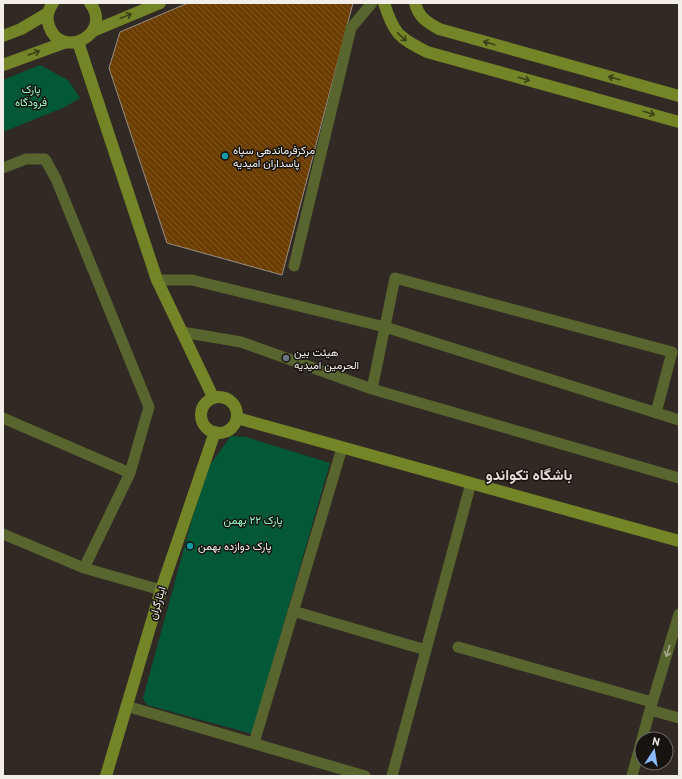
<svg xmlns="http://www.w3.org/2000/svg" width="682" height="779" font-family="'PT Sans',Vazirmatn,sans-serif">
  <defs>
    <pattern id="building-back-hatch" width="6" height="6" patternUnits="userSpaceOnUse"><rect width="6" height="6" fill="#6b3d00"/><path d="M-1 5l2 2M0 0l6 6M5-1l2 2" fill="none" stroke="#815925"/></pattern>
  </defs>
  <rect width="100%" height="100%" fill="#312a24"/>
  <path fill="#035838" d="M 40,65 L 68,80 L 80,98 L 65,107 L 3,132 L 3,80 Z
    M 231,436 L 246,437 L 330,463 L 252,734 L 147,705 L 143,698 L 203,479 L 212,462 Z"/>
  <path fill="url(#building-back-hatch)" stroke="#968e86" d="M 188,3 L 353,3 L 282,275 L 167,243 L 109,68 L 120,32 Z"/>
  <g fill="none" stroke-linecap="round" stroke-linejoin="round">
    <path stroke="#59652f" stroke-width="11" d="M 3,168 L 26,159 L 45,159 L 56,179 L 149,407 L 130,473 L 84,568
      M 294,266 L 351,28 L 372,3
      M 157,280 L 192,280 L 385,327 L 679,420
      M 182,332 L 241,342 L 372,389 L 679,478
      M 372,389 L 395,278 L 672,352 L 656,413
      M 3,418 L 130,473
      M 3,534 L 84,568 L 161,590
      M 293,611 L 426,650
      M 458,647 L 652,702
      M 126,706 L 365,776
      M 650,710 L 679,718
      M 254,743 L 342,448
      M 392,776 L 471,483
      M 632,776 L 650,710 L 679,614"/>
    <path stroke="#738527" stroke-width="12" d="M 53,3 C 48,10 46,18 49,26 C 61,61 114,34 90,3
      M 384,3 C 394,34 398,37 427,52 L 679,122
      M 415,3 C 419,18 427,22 439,29 L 679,96
      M 93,31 L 160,3
      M 3,36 L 21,29 L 48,13
      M 78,42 L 157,280 L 213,397
      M 3,65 L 66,42
      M201 415a18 18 0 1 1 36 0a18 18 0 1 1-36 0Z
      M 237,418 L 679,541
      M 106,776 L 161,590 L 215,432"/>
  </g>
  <defs><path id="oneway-shaft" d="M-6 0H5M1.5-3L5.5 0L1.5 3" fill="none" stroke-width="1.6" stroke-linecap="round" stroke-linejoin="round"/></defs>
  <g stroke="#3b4119">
    <use href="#oneway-shaft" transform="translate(126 16) rotate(-22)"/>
    <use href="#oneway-shaft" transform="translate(402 37) rotate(43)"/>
    <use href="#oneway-shaft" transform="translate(489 43) rotate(-164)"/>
    <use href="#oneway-shaft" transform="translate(34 53) rotate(-20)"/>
    <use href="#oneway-shaft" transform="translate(614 78) rotate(-164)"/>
    <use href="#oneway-shaft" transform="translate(524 79) rotate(16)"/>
    <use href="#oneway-shaft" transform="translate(649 113) rotate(16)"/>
  </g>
  <use stroke="#a6aa8c" href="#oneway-shaft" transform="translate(668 651) rotate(107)"/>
  <g fill="#0f9aa8" stroke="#161310" stroke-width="1.5">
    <circle cx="225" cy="156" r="4"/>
    <circle cx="190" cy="546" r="4"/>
  </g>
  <circle fill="#6b7280" stroke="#161310" stroke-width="1.5" cx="286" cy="358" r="4"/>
  <g text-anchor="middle" stroke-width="3" stroke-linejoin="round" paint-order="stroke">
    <g font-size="11" fill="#99fac8" stroke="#161310">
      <text x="31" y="93">پارک<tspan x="31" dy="13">فرودگاه</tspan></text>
      <text x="253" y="524">پارک ۲۲ بهمن</text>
    </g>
    <g font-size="11" fill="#f2eeea" stroke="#161310" text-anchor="start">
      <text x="233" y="154">مرکزفرماندهی سپاه<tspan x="233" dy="13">پاسداران امیدیه</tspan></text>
      <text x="294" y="356">هیئت بین<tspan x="294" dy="13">الحرمین امیدیه</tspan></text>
      <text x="198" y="550">پارک دوازده بهمن</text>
    </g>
    <g font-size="11" fill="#f2eeea" stroke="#161310">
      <text transform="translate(157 603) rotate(-73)" y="4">ایثارگران</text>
    </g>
    <g font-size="15" font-weight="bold" fill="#e4dbd3" stroke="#161310">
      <text x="529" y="480">باشگاه تکواندو</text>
    </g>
  </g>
  <rect width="682" height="779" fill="none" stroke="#f2eeea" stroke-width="8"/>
  <g transform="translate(654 751) rotate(12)"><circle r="19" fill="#161310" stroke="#6e6b67"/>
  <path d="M0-3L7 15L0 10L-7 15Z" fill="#8abafc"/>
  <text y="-6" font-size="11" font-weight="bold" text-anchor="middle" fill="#f2eeea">N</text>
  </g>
</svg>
